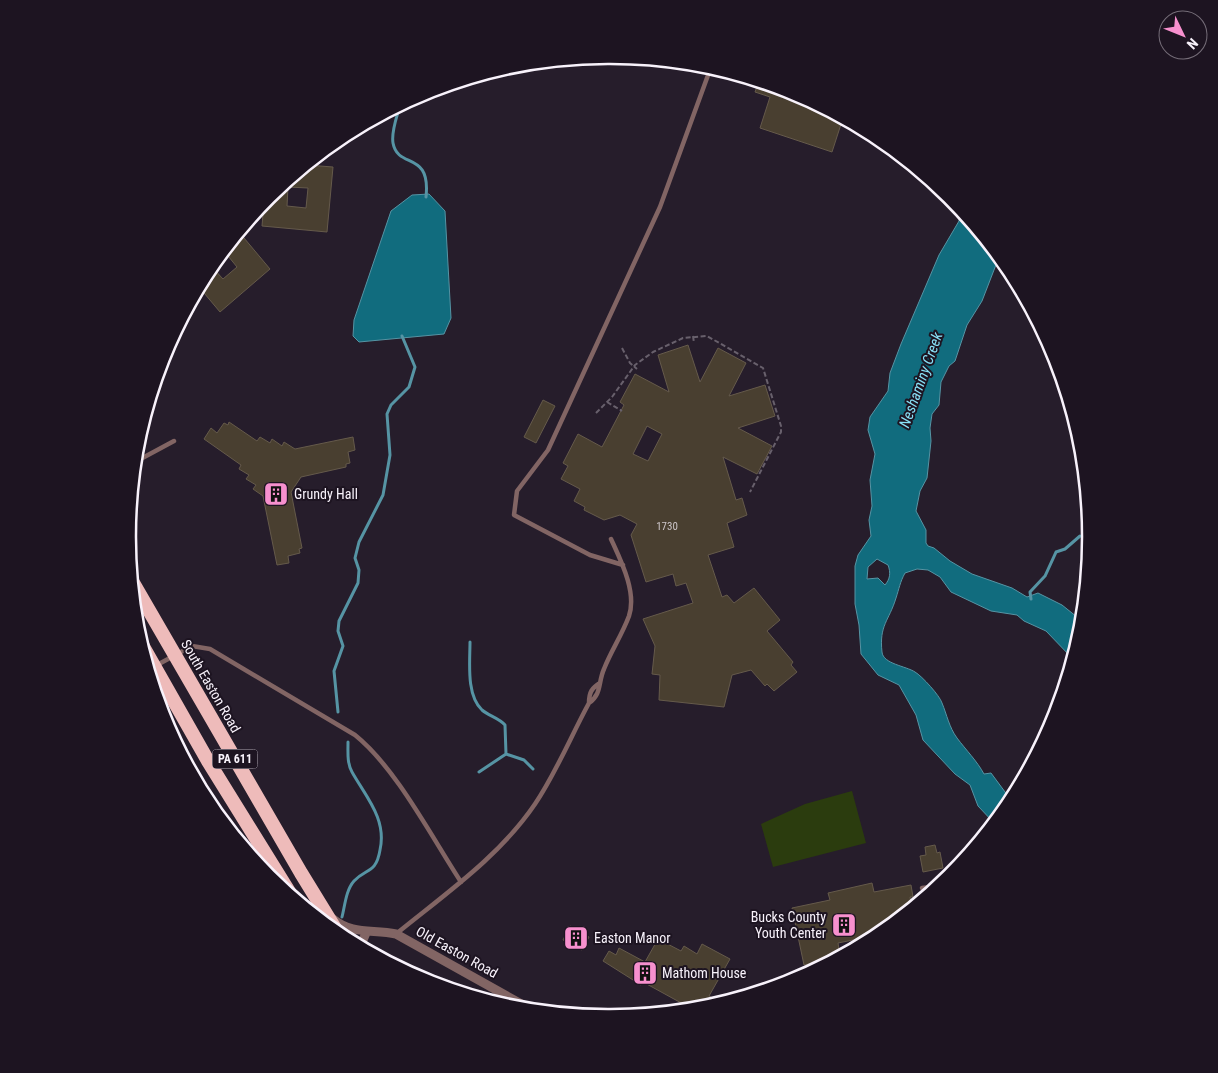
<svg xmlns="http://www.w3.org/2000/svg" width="1218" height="1073" font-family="'Roboto Condensed',sans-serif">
  <rect width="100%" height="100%" fill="#261d2b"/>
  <path fill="#2b3c0e" d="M 852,791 L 866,843 L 773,867 L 761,824 L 805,804 Z"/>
  <path fill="#116c7e" stroke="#5694a4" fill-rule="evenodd" d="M 429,194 L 445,211 L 451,318 L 444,334 L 359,342 L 353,336 L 354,320 L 391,211 L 412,195 Z
    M 960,209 L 999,257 L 982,301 L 967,325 L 955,361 L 949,366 L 941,382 L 939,405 L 932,414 L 930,428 L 931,441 L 927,478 L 920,491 L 916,511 L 926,530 L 926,543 L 928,546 L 934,548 L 950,561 L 972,574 L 1012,588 L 1027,597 L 1038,593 L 1062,605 L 1082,621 L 1071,665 L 1071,657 L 1046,631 L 1024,621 L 1017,615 L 991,611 L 951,592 L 940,577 L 928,570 L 917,569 L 905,573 C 900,582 899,589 896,598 C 889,621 879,625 882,652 C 883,664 906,666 915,672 C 922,676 940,696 942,703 C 947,715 949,727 957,738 C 966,750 977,761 984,774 L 991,773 L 1011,800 L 994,823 L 978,806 L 970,785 L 955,774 L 923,740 L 916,715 L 899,685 L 878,675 L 861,654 L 859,625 L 855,604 L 855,566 L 858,555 L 871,536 L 869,520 L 872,506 L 870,480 L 875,454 L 868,430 L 870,417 L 888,391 L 890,373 L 901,344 L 939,255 L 959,221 ZM 877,559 L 888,565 C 891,573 890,579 885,585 L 878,578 L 867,579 L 868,567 Z"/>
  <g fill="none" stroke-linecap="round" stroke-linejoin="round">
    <path stroke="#5694a4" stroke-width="3" d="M 400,105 C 397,117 391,131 393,143 C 398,170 431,150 426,197
      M 1031,599 L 1030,592 L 1045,576 L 1056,552 L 1065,549 L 1080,536
      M 470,642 C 470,662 466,695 482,710 C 489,716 499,718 505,725 L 506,754
      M 338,712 L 334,671 L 343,646 L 338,631 L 339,621 L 358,583 L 359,570 L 355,558 L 359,542 L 383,495 L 390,455 L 387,414 L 391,405 L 409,387 L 415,367 L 402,336
      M 479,772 L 506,754 L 524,760 L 533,769
      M 342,917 C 345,905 346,890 354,881 C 366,868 376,874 380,850 C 387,819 366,797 352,772 C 347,763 348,753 348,742"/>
  </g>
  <path fill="#493f30" stroke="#655a4b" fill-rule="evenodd" d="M 759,81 L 794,92 L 843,118 L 832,152 L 760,128 L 770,97 L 755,92 Z
    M 307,165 L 333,167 L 327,232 L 262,226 L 264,202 ZM 288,187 L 308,188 L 306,208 L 287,206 Z
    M 239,232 L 270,269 L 220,312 L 199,287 L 211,266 L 223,279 L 237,267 L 224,251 Z
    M 688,345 L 700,382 L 718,348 L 746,363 L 729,396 L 765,385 L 775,416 L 738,428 L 772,446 L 757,474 L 723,457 L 736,500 L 742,498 L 747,515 L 727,523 L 734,547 L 708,555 L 722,597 L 727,595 L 734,603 L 754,588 L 780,620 L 767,631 L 793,662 L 791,665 L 797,672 L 774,691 L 767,684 L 765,686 L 751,670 L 732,675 L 724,707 L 659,700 L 660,675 L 652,674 L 655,646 L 643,619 L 693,603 L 686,583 L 676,586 L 673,574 L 646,582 L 631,535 L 637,524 L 620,515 L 604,520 L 584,510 L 585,507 L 574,501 L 580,489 L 561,479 L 568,466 L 563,463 L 578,434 L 602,447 L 624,405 L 620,402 L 635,374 L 669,392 L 658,355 ZM 647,426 L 662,434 L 648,461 L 633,454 Z
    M 543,400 L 555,406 L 536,443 L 524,437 Z
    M 229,422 L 257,441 L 260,437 L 270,443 L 272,439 L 282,446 L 284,442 L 295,449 L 353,437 L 355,450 L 348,452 L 350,463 L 346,464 L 346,467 L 301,477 L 291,492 L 302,548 L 299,549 L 300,553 L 288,556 L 289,563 L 277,565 L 263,496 L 253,489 L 256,485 L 246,479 L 249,475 L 239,469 L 241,465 L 204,439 L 211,428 L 217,433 L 224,423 L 228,425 Z
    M 935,845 L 937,853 L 940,852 L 943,868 L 923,872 L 920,856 L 926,855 L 925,847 Z
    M 872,883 L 874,892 L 911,885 L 913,897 L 910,897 L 912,908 L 878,935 L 838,943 L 840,956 L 831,961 L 831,959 L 804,965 L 792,908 L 830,900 L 828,893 Z
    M 570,926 L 589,937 L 582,950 L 563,940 Z
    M 658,939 L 681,951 L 684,946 L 697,954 L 702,944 L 730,959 L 709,996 L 716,1000 L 713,1006 L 694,1010 L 643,982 L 641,985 L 603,961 L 609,951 L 616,955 L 619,948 L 645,962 Z"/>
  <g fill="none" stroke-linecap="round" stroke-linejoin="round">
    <path stroke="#68606c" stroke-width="2" stroke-dasharray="5 2.5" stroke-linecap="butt" d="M 693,336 L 694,343
      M 622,348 L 630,363 L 637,369
      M 607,402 L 622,411
      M 596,413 L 612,397 L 635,365 L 653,352 L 683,338 L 707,336 L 763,368 L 781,426 L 781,432 L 750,492"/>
    <path stroke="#826564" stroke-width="4.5" d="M 135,462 L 174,441
      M 623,565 L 590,555 L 514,515 L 517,491 L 548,450 L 660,207 L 711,67
      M 157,665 L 192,646 L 210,649 L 355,735 C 396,768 431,836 461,882
      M 589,703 C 589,692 592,688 600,683
      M 922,888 L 939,886
      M 396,934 C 445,894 499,857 535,804 C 556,773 571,736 589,703 C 602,694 598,682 604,669 C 611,651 622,635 629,616 C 637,592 621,561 611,539"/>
    <path stroke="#826564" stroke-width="9" d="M 333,919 C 352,935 373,929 396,934 L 532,1010
      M 360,947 L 366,933"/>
    <path stroke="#eebbba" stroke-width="14" d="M 132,581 L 301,873 L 339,935
      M 141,643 L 208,761 L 291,895"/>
  </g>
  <defs>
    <symbol id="building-square" viewBox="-11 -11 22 22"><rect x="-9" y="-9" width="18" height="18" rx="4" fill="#f790ce" stroke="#1d1421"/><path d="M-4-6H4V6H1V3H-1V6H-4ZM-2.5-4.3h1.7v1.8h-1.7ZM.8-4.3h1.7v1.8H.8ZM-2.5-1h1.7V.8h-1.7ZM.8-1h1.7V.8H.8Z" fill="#111"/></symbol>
  </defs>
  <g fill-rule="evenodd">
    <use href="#building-square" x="262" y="480" width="28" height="28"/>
    <use href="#building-square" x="830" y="911" width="28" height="28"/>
    <use href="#building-square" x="562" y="924" width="28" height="28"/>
    <use href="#building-square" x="631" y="959" width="28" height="28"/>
  </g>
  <g text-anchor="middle" stroke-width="4" stroke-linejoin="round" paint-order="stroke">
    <g font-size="11" fill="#ccc5c8">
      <text x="667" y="530">1730</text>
    </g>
    <rect fill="#1d1421" stroke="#b6afba" stroke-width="1" x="212.5" y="749.5" width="45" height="19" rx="4"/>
    <g font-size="12" font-weight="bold" fill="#f8f2fb">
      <text x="235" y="763">PA 611</text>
    </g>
    <g font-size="14" fill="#f8f2fb" stroke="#1d1421" text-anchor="start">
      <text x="294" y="499">Grundy Hall</text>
      <text x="826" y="922" text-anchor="end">Bucks County<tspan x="826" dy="16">Youth Center</tspan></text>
      <text x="594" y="943">Easton Manor</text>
      <text x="662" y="978">Mathom House</text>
    </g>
    <g font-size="14" fill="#f8f2fb" stroke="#1d1421">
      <text transform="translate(211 686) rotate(60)" y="5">South Easton Road</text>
      <text transform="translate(457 952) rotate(29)" y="5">Old Easton Road</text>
    </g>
    <g font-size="15" font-style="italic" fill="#89e1f7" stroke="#1d1421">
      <text transform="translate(921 380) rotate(-70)" y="5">Neshaminy Creek</text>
    </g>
  </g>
  <path d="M0 0H1218V1073H0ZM608 64H610A472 472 0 0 1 1082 536V537A472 472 0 0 1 610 1009H608A472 472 0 0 1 136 537V536A472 472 0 0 1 608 64Z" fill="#1d1421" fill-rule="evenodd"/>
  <path fill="none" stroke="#f8f2fb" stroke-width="2.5" d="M608 64H610A472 472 0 0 1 1082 536V537A472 472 0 0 1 610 1009H608A472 472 0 0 1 136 537V536A472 472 0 0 1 608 64Z"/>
  <g transform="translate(1183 35) rotate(133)"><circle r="24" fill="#1d1421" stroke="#756d78"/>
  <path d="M0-4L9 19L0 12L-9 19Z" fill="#f790ce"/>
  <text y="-8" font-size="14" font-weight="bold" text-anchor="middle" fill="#f8f2fb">N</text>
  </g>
</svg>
